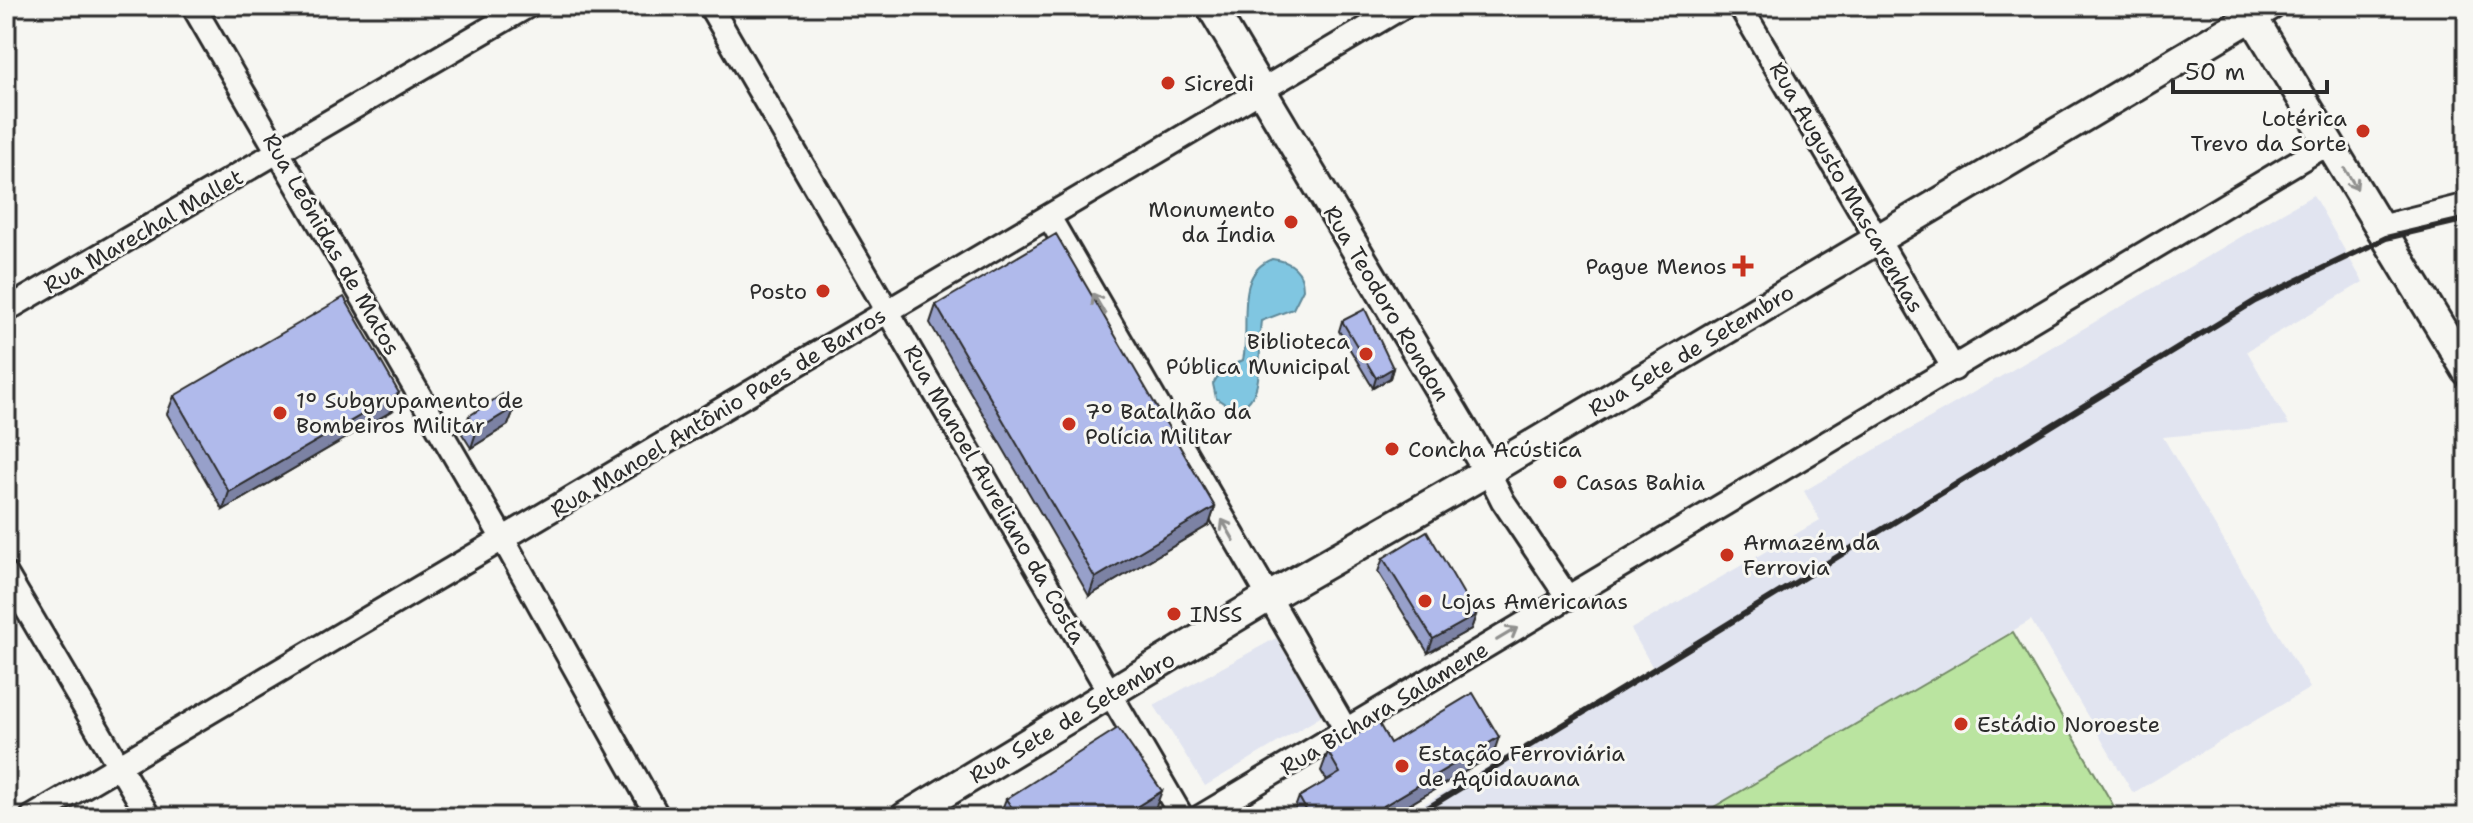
<svg xmlns="http://www.w3.org/2000/svg" width="2473" height="823" font-family="'Shantell Sans',sans-serif">
  <rect width="100%" height="100%" fill="#f6f6f2"/>
  <filter id="ink" filterUnits="userSpaceOnUse"><feTurbulence type="fractalNoise" baseFrequency=".0125" numOctaves="2"/><feDisplacementMap in="SourceGraphic" scale="16" xChannelSelector="R" yChannelSelector="G"/><feConvolveMatrix kernelMatrix="1 2 1 2 8 2 1 2 1" color-interpolation-filters="sRGB"/></filter>
  <g filter="url(#ink)">
    <path fill="#e1e4f0" d="M 2313,195 L 2363,282 L 2247,351 L 2289,425 L 2163,437 L 2310,688 L 2133,793 L 2031,620 L 1698,817 L 1402,817 L 1654,670 L 1631,629 L 1820,520 L 1804,491 Z
      M 1276,638 L 1322,716 L 1205,786 L 1154,705 Z"/>
    <path fill="#bae4a0" stroke="#728866" stroke-width="2" d="M 2013,632 L 2120,817 L 1697,817 Z"/>
    <path fill="#80c6e1" stroke="#5e8898" stroke-width="2" d="M 1272,259 C 1291,261 1303,270 1303,289 L 1293,309 L 1261,321 C 1257,346 1269,409 1231,408 L 1216,398 L 1213,384 L 1221,371 L 1243,360 C 1251,327 1233,274 1272,259 Z"/>
    <g fill="none" stroke-linecap="round" stroke-linejoin="round">
      <defs>
        <path id="minor" d="M 193,6 L 503,539 L 658,817
          M 710,6 L 1182,817
          M 1740,6 L 1954,369
          M 1049,217 L 1346,730
          M 2380,227 L 2467,205
          M 6,310 L 528,6
          M 1488,471 L 1503,501 L 1568,598
          M 6,574 L 149,817
          M 32,817 L 1404,6
          M 1200,817 L 2329,143"/>
        <path id="major" d="M 1211,6 L 1488,471
          M 2246,6 L 2467,371
          M 905,817 L 1267,598 L 1488,471 L 2270,6"/>
      </defs>
      <use href="#minor" stroke="#2b2b2b" stroke-width="28"/>
      <use href="#major" stroke="#2b2b2b" stroke-width="34"/>
      <use href="#minor" stroke="#f6f6f2" stroke-width="22"/>
      <use href="#major" stroke="#f6f6f2" stroke-width="28"/>
      <path stroke="#2b2b2b" stroke-width="6" d="M 1413,817 L 2255,301 L 2386,238 L 2467,219"/>
    </g>
    <path fill="#97a0ca" stroke="#2b2b2b" stroke-width="2" d="M 936,305 L 1215,507 L 1209,525 L 1089,596 L 930,323 Z
      M 1342,321 L 1393,368 L 1390,378 L 1373,388 L 1339,331 Z
      M 174,396 L 392,411 L 223,510 L 167,414 Z
      M 515,407 L 508,425 L 471,448 L 462,434 L 469,416 Z
      M 1383,558 L 1476,615 L 1471,629 L 1428,653 L 1378,572 Z
      M 1390,743 L 1493,755 L 1388,817 L 1293,817 L 1292,816 L 1299,797 L 1327,781 L 1321,771 L 1328,752 Z
      M 1006,799 L 1155,809 L 1143,817 L 999,817 Z"/>
    <path fill="#7b82a4" stroke="#2b2b2b" stroke-width="2" d="M 1393,368 L 1390,378 L 1373,388 L 1376,378 Z
      M 399,393 L 392,411 L 223,510 L 229,492 Z
      M 515,407 L 508,425 L 471,448 L 477,430 Z
      M 1215,507 L 1209,525 L 1089,596 L 1095,578 Z
      M 1476,615 L 1471,629 L 1428,653 L 1433,639 Z
      M 1499,737 L 1493,755 L 1388,817 L 1365,817 Z
      M 1162,791 L 1155,809 L 1143,817 L 1120,817 Z"/>
    <path fill="#b0baeb" stroke="#2b2b2b" stroke-width="2" d="M 1056,234 L 1215,507 L 1095,578 L 936,305 Z
      M 344,297 L 399,393 L 229,492 L 174,396 Z
      M 1365,309 L 1393,368 L 1376,378 L 1342,321 Z
      M 506,392 L 515,407 L 477,430 L 469,416 Z
      M 1427,531 L 1476,615 L 1433,639 L 1383,558 Z
      M 1473,693 L 1499,737 L 1365,817 L 1310,817 L 1299,797 L 1340,773 L 1328,752 L 1378,722 L 1390,743 Z
      M 1118,728 L 1162,791 L 1120,817 L 1018,817 L 1006,799 Z"/>
    <defs><path id="oneway-shaft" d="M-6 0H5M1.5-3L5.5 0L1.5 3" fill="none" stroke-width="1.6" stroke-linecap="round" stroke-linejoin="round" transform="scale(2)"/></defs>
    <g stroke="#90908e">
      <use href="#oneway-shaft" transform="translate(2351 179) rotate(59)"/>
      <use href="#oneway-shaft" transform="translate(1099 304) rotate(-120)"/>
      <use href="#oneway-shaft" transform="translate(1228 530) rotate(-120)"/>
      <use href="#oneway-shaft" transform="translate(1507 634) rotate(-31)"/>
    </g>
  </g>
  <g fill="#c8321e" stroke="#f6f6f2" stroke-width="3">
    <circle cx="1168" cy="83" r="8"/>
    <circle cx="2363" cy="131" r="8"/>
    <circle cx="1291" cy="222" r="8"/>
    <path d="M1739 254h8v8h8v8h-8v8h-8v-8h-8v-8h8z"/>
    <circle cx="823" cy="291" r="8"/>
    <circle cx="1366" cy="354" r="8"/>
    <circle cx="280" cy="413" r="8"/>
    <circle cx="1069" cy="424" r="8"/>
    <circle cx="1392" cy="449" r="8"/>
    <circle cx="1560" cy="482" r="8"/>
    <circle cx="1727" cy="555" r="8"/>
    <circle cx="1425" cy="601" r="8"/>
    <circle cx="1174" cy="614" r="8"/>
    <circle cx="1961" cy="724" r="8"/>
    <circle cx="1402" cy="766" r="8"/>
  </g>
  <g text-anchor="middle" stroke-width="6" stroke-linejoin="round" paint-order="stroke">
    <g font-size="22" fill="#2b2b2b" stroke="#f6f6f2" text-anchor="start">
      <text x="1184" y="91">Sicredi</text>
      <text x="2347" y="126" text-anchor="end">Lotérica<tspan x="2347" dy="25">Trevo da Sorte</tspan></text>
      <text x="1275" y="217" text-anchor="end">Monumento<tspan x="1275" dy="25">da Índia</tspan></text>
      <text x="1727" y="274" text-anchor="end">Pague Menos</text>
      <text x="807" y="299" text-anchor="end">Posto</text>
      <text x="1350" y="349" text-anchor="end">Biblioteca<tspan x="1350" dy="25">Pública Municipal</tspan></text>
      <text x="296" y="408">1º Subgrupamento de<tspan x="296" dy="25">Bombeiros Militar</tspan></text>
      <text x="1085" y="419">7° Batalhão da<tspan x="1085" dy="25">Polícia Militar</tspan></text>
      <text x="1408" y="457">Concha Acústica</text>
      <text x="1576" y="490">Casas Bahia</text>
      <text x="1743" y="550">Armazém da<tspan x="1743" dy="25">Ferrovia</tspan></text>
      <text x="1441" y="609">Lojas Americanas</text>
      <text x="1190" y="622">INSS</text>
      <text x="1977" y="732">Estádio Noroeste</text>
      <text x="1418" y="761">Estação Ferroviária<tspan x="1418" dy="25">de Aquidauana</tspan></text>
    </g>
    <g font-size="22" fill="#2b2b2b" stroke="#f6f6f2">
      <text transform="translate(1847 187) rotate(60)" y="8">Rua Augusto Mascarenhas</text>
      <text transform="translate(143 231) rotate(-30)" y="8">Rua Marechal Mallet</text>
      <text transform="translate(332 244) rotate(60)" y="8">Rua Leônidas de Matos</text>
      <text transform="translate(1387 303) rotate(59)" y="8">Rua Teodoro Rondon</text>
      <text transform="translate(1691 350) rotate(-31)" y="8">Rua Sete de Setembro</text>
      <text transform="translate(718 412) rotate(-31)" y="8">Rua Manoel Antônio Paes de Barros</text>
      <text transform="translate(995 494) rotate(60)" y="8">Rua Manoel Aureliano da Costa</text>
      <text transform="translate(1384 708) rotate(-31)" y="8">Rua Bichara Salamene</text>
      <text transform="translate(1072 717) rotate(-31)" y="8">Rua Sete de Setembro</text>
    </g>
  </g>
  <rect width="2473" height="823" fill="none" stroke="#f6f6f2" stroke-width="32"/>
  <rect x="16" y="16" width="2441" height="791" fill="none" stroke="#2b2b2b" stroke-width="3" filter="url(#ink)"/>
  <path d="M2173 80v12h154v-12" fill="none" stroke="#2b2b2b" stroke-width="4"/>
  <text x="2185" y="80" font-size="24" fill="#2b2b2b" stroke="#f6f6f2" stroke-width="6" paint-order="stroke">50 m</text>
</svg>
